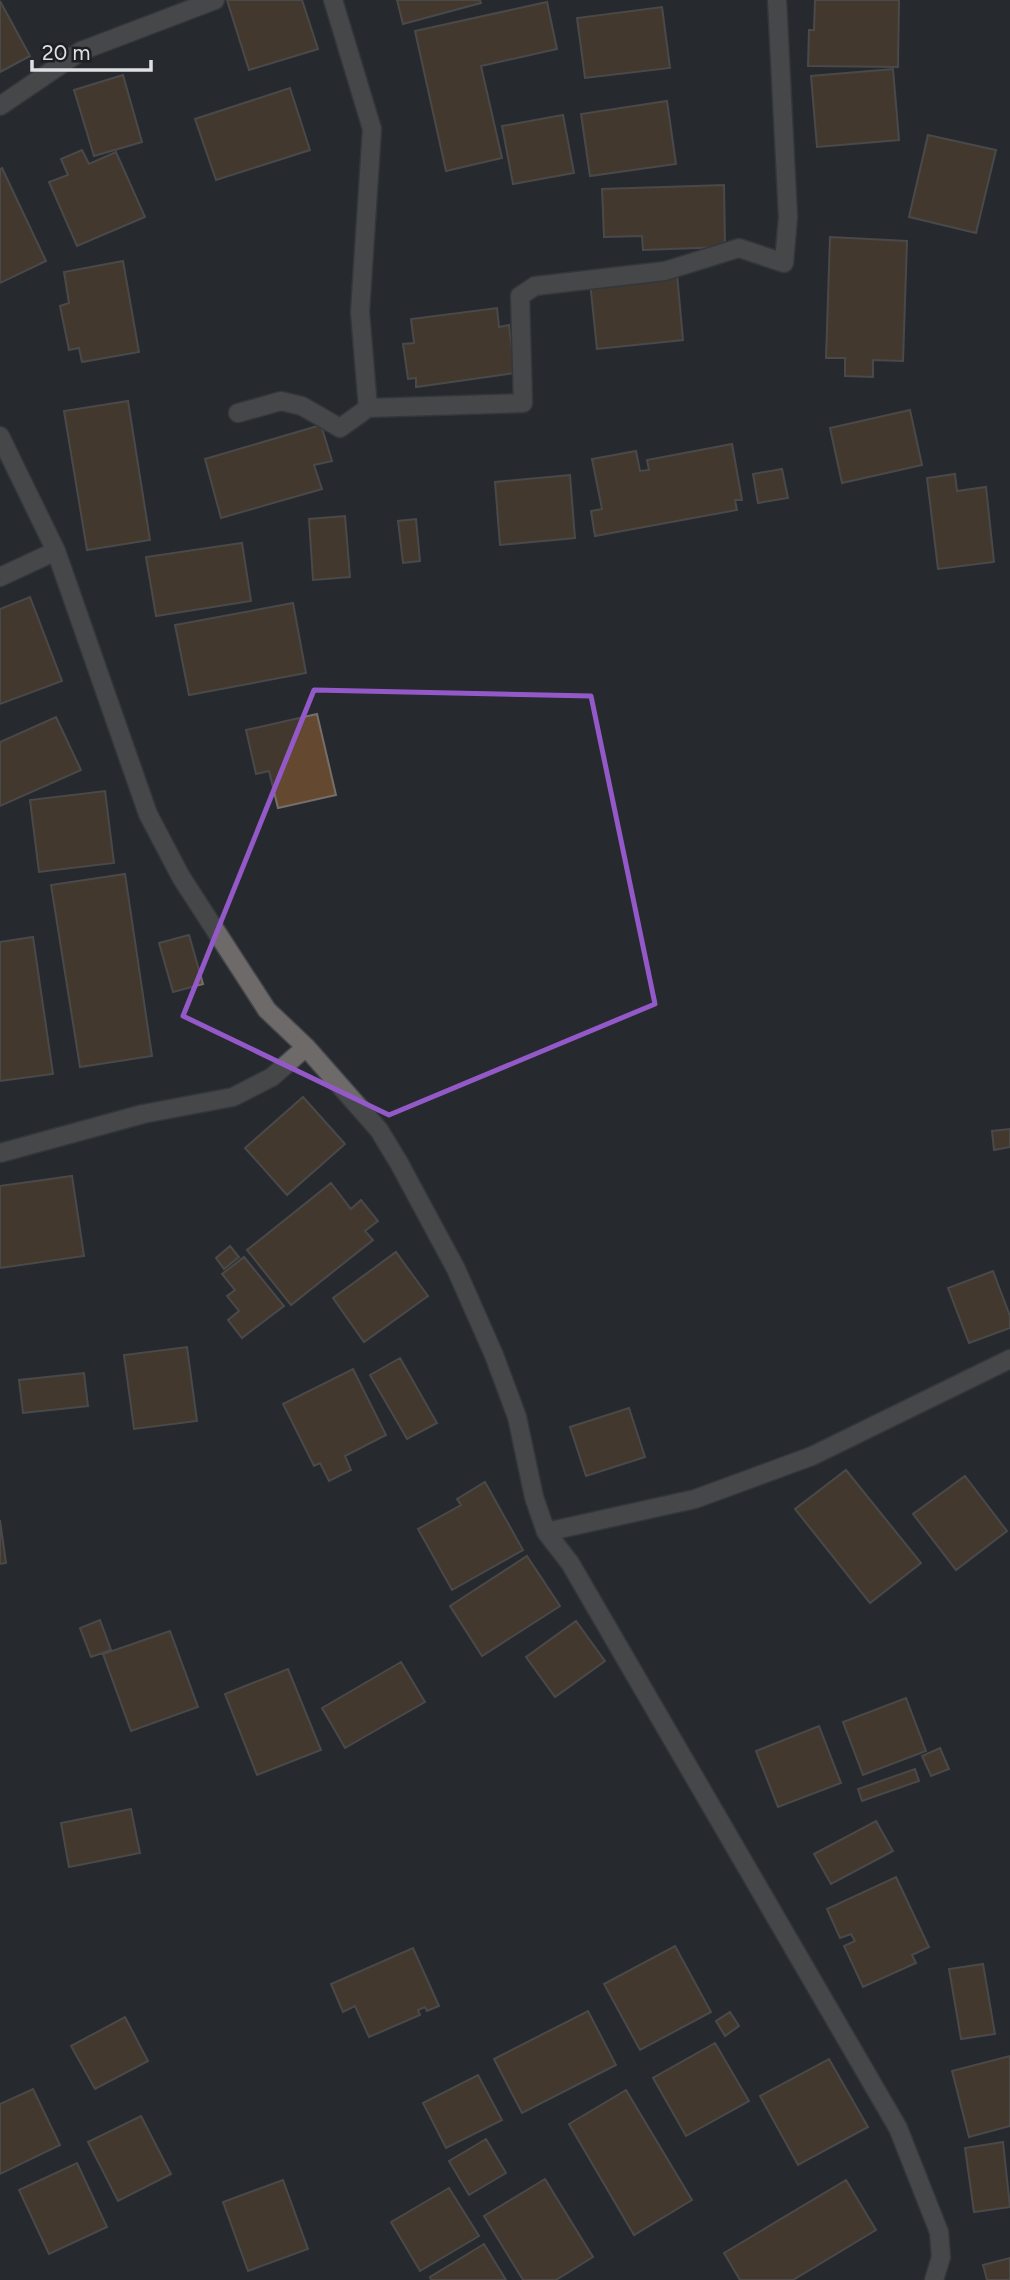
<svg xmlns="http://www.w3.org/2000/svg" width="1010" height="2280" font-family="Figtree,sans-serif">
  <rect width="100%" height="100%" fill="#26292e"/>
  <path fill="#644930" stroke="#756f6a" stroke-width="2" d="M 227,0 L 302,0 L 318,49 L 249,70 Z
    M 397,0 L 480,0 L 481,3 L 403,24 Z
    M 815,0 L 899,0 L 898,67 L 808,66 L 809,30 L 814,30 Z
    M 0,1 L 30,56 L 0,72 Z
    M 547,2 L 557,49 L 481,66 L 502,158 L 446,171 L 415,31 Z
    M 662,7 L 670,68 L 585,78 L 577,18 Z
    M 893,69 L 899,140 L 817,147 L 811,76 Z
    M 123,75 L 142,142 L 94,156 L 74,90 Z
    M 290,88 L 310,150 L 216,180 L 195,119 Z
    M 667,101 L 676,164 L 590,176 L 581,114 Z
    M 563,115 L 574,173 L 513,184 L 502,126 Z
    M 928,135 L 996,150 L 976,233 L 909,217 Z
    M 82,150 L 89,164 L 116,152 L 145,217 L 77,246 L 49,182 L 68,175 L 61,159 Z
    M 2,168 L 46,261 L 0,283 L 0,169 Z
    M 724,185 L 725,247 L 643,250 L 642,236 L 604,237 L 602,189 Z
    M 830,237 L 907,241 L 903,361 L 873,360 L 873,377 L 845,376 L 845,358 L 826,358 Z
    M 123,261 L 139,352 L 82,362 L 79,348 L 69,350 L 60,306 L 69,303 L 64,272 Z
    M 677,274 L 683,340 L 597,349 L 590,282 Z
    M 497,308 L 499,327 L 509,325 L 515,373 L 416,387 L 416,378 L 408,379 L 403,344 L 414,343 L 411,319 Z
    M 128,401 L 150,540 L 87,550 L 64,411 Z
    M 910,410 L 922,465 L 842,483 L 830,428 Z
    M 321,425 L 332,461 L 314,465 L 322,489 L 221,518 L 205,459 Z
    M 732,444 L 742,500 L 735,500 L 737,510 L 595,536 L 591,511 L 602,509 L 592,459 L 636,451 L 640,471 L 649,470 L 647,460 Z
    M 782,469 L 788,498 L 758,503 L 753,474 Z
    M 955,474 L 957,491 L 986,487 L 994,562 L 938,569 L 927,478 Z
    M 570,475 L 575,538 L 500,545 L 495,482 Z
    M 345,516 L 350,577 L 313,580 L 309,519 Z
    M 416,519 L 420,561 L 403,563 L 398,521 Z
    M 242,543 L 251,601 L 156,616 L 146,557 Z
    M 30,597 L 62,681 L 0,704 L 0,609 Z
    M 293,603 L 306,673 L 189,695 L 175,625 Z
    M 317,714 L 336,795 L 278,808 L 269,771 L 256,774 L 246,730 Z
    M 56,717 L 81,770 L 0,806 L 0,742 Z
    M 105,791 L 114,863 L 39,872 L 30,800 Z
    M 125,874 L 152,1056 L 80,1067 L 51,885 Z
    M 189,935 L 203,984 L 173,992 L 159,943 Z
    M 33,937 L 53,1074 L 0,1081 L 0,942 Z
    M 303,1097 L 345,1144 L 287,1195 L 245,1148 Z
    M 1010,1129 L 1010,1147 L 994,1150 L 992,1131 Z
    M 72,1176 L 84,1256 L 0,1268 L 0,1186 Z
    M 331,1183 L 351,1209 L 361,1200 L 378,1221 L 365,1231 L 373,1240 L 291,1305 L 247,1250 Z
    M 230,1246 L 239,1257 L 224,1269 L 216,1258 Z
    M 396,1252 L 428,1296 L 364,1342 L 333,1298 Z
    M 244,1257 L 284,1306 L 242,1338 L 228,1320 L 239,1311 L 227,1296 L 235,1290 L 222,1274 Z
    M 993,1271 L 1010,1316 L 1010,1328 L 969,1343 L 948,1288 Z
    M 187,1347 L 197,1421 L 134,1429 L 124,1355 Z
    M 400,1358 L 437,1423 L 407,1439 L 370,1375 Z
    M 353,1369 L 386,1435 L 345,1456 L 351,1470 L 329,1481 L 320,1463 L 314,1466 L 283,1404 Z
    M 84,1373 L 88,1406 L 23,1413 L 19,1380 Z
    M 629,1408 L 645,1457 L 586,1476 L 570,1427 Z
    M 846,1470 L 921,1563 L 870,1603 L 795,1509 Z
    M 965,1476 L 1007,1531 L 956,1570 L 913,1514 Z
    M 485,1482 L 523,1550 L 452,1590 L 418,1529 L 461,1505 L 457,1499 Z
    M 0,1520 L 6,1563 L 0,1564 Z
    M 527,1556 L 560,1606 L 482,1656 L 450,1606 Z
    M 100,1620 L 111,1650 L 91,1657 L 80,1628 Z
    M 576,1621 L 605,1661 L 555,1697 L 526,1657 Z
    M 170,1631 L 198,1707 L 131,1731 L 103,1654 Z
    M 401,1662 L 425,1702 L 345,1748 L 322,1708 Z
    M 288,1669 L 321,1750 L 257,1775 L 225,1694 Z
    M 906,1698 L 926,1751 L 863,1775 L 843,1722 Z
    M 819,1726 L 841,1783 L 778,1807 L 756,1751 Z
    M 940,1748 L 949,1769 L 931,1776 L 922,1756 Z
    M 915,1769 L 919,1781 L 862,1801 L 858,1789 Z
    M 131,1809 L 140,1853 L 69,1867 L 61,1823 Z
    M 876,1821 L 893,1851 L 831,1884 L 814,1854 Z
    M 896,1877 L 929,1947 L 912,1955 L 916,1963 L 863,1987 L 844,1946 L 855,1941 L 851,1934 L 840,1938 L 827,1909 Z
    M 675,1946 L 711,2012 L 640,2050 L 604,1984 Z
    M 413,1948 L 439,2006 L 427,2011 L 425,2007 L 418,2010 L 420,2015 L 369,2037 L 355,2006 L 343,2012 L 331,1984 Z
    M 983,1964 L 995,2034 L 961,2039 L 949,1969 Z
    M 588,2011 L 616,2065 L 522,2113 L 494,2059 Z
    M 730,2012 L 739,2026 L 725,2036 L 716,2021 Z
    M 125,2017 L 148,2061 L 95,2089 L 71,2046 Z
    M 715,2043 L 749,2101 L 686,2136 L 653,2078 Z
    M 1010,2056 L 1010,2126 L 969,2137 L 952,2071 Z
    M 829,2059 L 868,2127 L 798,2165 L 760,2096 Z
    M 478,2075 L 502,2120 L 446,2148 L 423,2103 Z
    M 33,2089 L 60,2145 L 0,2174 L 0,2104 Z
    M 626,2090 L 692,2200 L 634,2235 L 569,2124 Z
    M 141,2116 L 171,2174 L 118,2201 L 88,2142 Z
    M 486,2139 L 506,2173 L 469,2195 L 449,2161 Z
    M 1003,2142 L 1010,2207 L 974,2212 L 965,2148 Z
    M 77,2163 L 107,2227 L 49,2254 L 19,2190 Z
    M 545,2179 L 593,2257 L 556,2280 L 523,2280 L 484,2216 Z
    M 283,2180 L 308,2249 L 248,2271 L 223,2202 Z
    M 846,2180 L 876,2230 L 793,2280 L 740,2280 L 724,2253 Z
    M 449,2188 L 479,2236 L 420,2271 L 391,2222 Z
    M 484,2244 L 506,2280 L 431,2280 L 430,2277 Z
    M 1010,2258 L 1010,2280 L 987,2280 L 983,2265 Z"/>
  <g fill="none" stroke-linecap="round" stroke-linejoin="round">
    <defs>
      <path id="minor" d="M 333,0 L 372,129 L 360,312 L 368,408
        M 0,106 L 81,51 L 215,0
        M 238,413 L 281,401 L 302,406 L 340,428 L 368,408 L 523,403 L 520,296 L 535,286 L 665,271 L 739,248 L 784,263 L 788,217 L 777,0
        M 0,436 L 56,551 L 148,814 L 181,877 L 267,1010 L 306,1047 L 379,1130 L 399,1163 L 456,1269 L 494,1355 L 517,1417 L 534,1497 L 546,1532 L 570,1563 L 898,2128 L 939,2232 L 941,2257 L 934,2280
        M 0,577 L 56,551
        M 0,1153 L 143,1114 L 233,1097 L 272,1077 L 306,1047
        M 546,1532 L 695,1499 L 812,1456 L 1010,1359"/>
    </defs>
    <use href="#minor" stroke="#43464b" stroke-width="21"/>
    <use href="#minor" stroke="#6e6a6a" stroke-width="18"/>
  </g>
  <path d="M0 0H1010V2280H0ZM 314,690 L 591,696 L 655,1004 L 389,1115 L 183,1016 Z" fill="#26292e" fill-opacity=".55" fill-rule="evenodd"/>
  <path fill="none" stroke="#9459c8" stroke-width="5" stroke-linejoin="round" d="M 314,690 L 591,696 L 655,1004 L 389,1115 L 183,1016 Z"/>
  <path d="M32 60v10h119v-10" fill="none" stroke="#dee0e4" stroke-width="3.5"/>
  <text x="42" y="60" font-size="21" fill="#dee0e4" stroke="#1d1f24" stroke-width="5" paint-order="stroke">20 m</text>
</svg>
